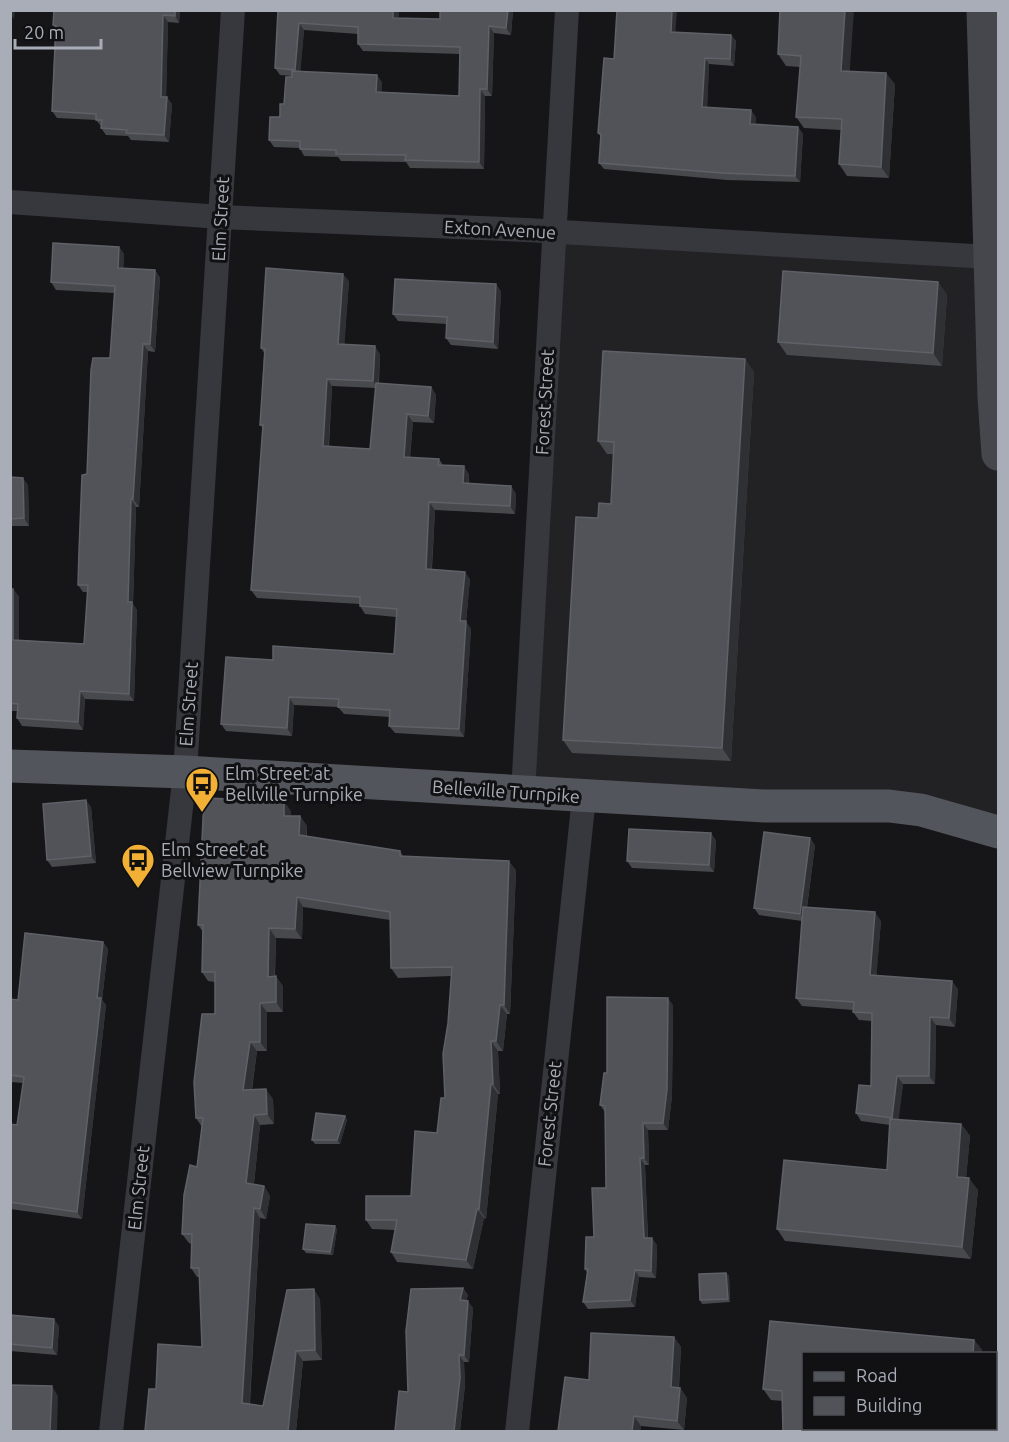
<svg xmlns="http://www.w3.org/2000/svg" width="1009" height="1442" font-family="Ubuntu,sans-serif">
  <rect width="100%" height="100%" fill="#161618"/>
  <path fill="#222225" d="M 554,233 L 990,257 L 998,454 L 998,832 L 967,821 L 523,793 Z"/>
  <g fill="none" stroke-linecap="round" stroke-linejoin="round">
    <path stroke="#37383d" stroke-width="24" d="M 10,202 L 221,217 L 527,230 L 990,257
      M 523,793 L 567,10
      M 111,1432 L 185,772 L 233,10
      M 517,1432 L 584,797"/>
    <path stroke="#45474d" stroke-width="33" d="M 983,10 L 994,397 L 998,454"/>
    <path stroke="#53555c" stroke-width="33" d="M 10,766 L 185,772 L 765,806 L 889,806 L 921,810 L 998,832"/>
  </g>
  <path fill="#47494d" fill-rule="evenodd" d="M 54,10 L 180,10 L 179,23 L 168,22 L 166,97 L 172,104 L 169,142 L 131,140 L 128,136 L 106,135 L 101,128 L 101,126 L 96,120 L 57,118 L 52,111 L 55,28 L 53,25 Z
    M 278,10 L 399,10 L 398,18 L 440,19 L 440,10 L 513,10 L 511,35 L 494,33 L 492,96 L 485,96 L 484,169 L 410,168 L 406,162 L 341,161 L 338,157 L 304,156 L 300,148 L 274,147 L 269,140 L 284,104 L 292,76 L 280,75 L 275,68 ZM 304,30 L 358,34 L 358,44 L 363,51 L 460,54 L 459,96 L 381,92 L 382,82 L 300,72 Z
    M 780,10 L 850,71 L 895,84 L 889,178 L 847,176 L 839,164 L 841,130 L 804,128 L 796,117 L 800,67 L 786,66 L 778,54 Z
    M 676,32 L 731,35 L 736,41 L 734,66 L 709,64 L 707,107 L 756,117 L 755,124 L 798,127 L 803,134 L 800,182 L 727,180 L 604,169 L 599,163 L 601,137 L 598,133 L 614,59 Z
    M 119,247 L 124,254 L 123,269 L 155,270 L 160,278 L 155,352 L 148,351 L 139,507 L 136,507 L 133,604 L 137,610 L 134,701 L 85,699 L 83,730 L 22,726 L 17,718 L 18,711 L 10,711 L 10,589 L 13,589 L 19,597 L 19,640 L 84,644 L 88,592 L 83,592 L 78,585 L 87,474 L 110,358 L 115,293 L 56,290 L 51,282 Z
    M 349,281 L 344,345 L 380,354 L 379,383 L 431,387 L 436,395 L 434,423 L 413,422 L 410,458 L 439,459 L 443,465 L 469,474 L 469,483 L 511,486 L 516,494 L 515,514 L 435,510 L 432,569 L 470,579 L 466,622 L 471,629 L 464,737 L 395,733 L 389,726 L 390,717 L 344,714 L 338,707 L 294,705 L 292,736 L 226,731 L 221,724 L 273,660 L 394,654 L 396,617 L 365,614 L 360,606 L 360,604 L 257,598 L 251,590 L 263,428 L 260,425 L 264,353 L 261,348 ZM 332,386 L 376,388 L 370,449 L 329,447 Z
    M 938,282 L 947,295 L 942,366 L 787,355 L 778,342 Z
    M 501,291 L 498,349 L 451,345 L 446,338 L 447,324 L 398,321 L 393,314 Z
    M 745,359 L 754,372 L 731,761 L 572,753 L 563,740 L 598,518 L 611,504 L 614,454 L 607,454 L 598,441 Z
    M 10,477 L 28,485 L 29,526 L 10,526 Z
    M 91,807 L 96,863 L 52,867 L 47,860 Z
    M 291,811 L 291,816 L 300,816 L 307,826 L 307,837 L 400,851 L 403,856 L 516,870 L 510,1014 L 507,1014 L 503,1051 L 498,1051 L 500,1094 L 498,1094 L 486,1219 L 484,1218 L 473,1269 L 397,1262 L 391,1252 L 395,1230 L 372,1229 L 366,1220 L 411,1196 L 437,1133 L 445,1098 L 451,976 L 398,978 L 391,968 L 390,920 L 303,907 L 302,939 L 276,938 L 275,976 L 283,986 L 283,1012 L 267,1012 L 267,1051 L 257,1051 L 252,1090 L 273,1099 L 274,1124 L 260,1125 L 254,1184 L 264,1186 L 270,1196 L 266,1219 L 260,1218 L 250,1404 L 263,1406 L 320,1299 L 322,1360 L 303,1361 L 296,1431 L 145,1431 L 156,1389 L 202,1347 L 200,1277 L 197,1277 L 191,1268 L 191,1244 L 189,1243 L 182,1234 L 197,1167 L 202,1127 L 196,1118 L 215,1014 L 215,982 L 208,981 L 202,972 L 203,932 L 198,925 Z
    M 716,840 L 714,872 L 632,868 L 627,861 Z
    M 815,845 L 807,908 L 881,921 L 876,976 L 958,989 L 955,1027 L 936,1025 L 935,1084 L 903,1084 L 898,1120 L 961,1124 L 970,1136 L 966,1178 L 978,1190 L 971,1259 L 785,1241 L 777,1229 L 887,1170 L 890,1125 L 861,1121 L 856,1113 L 871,1086 L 872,1021 L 859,1020 L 853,1012 L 853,1010 L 802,1006 L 796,998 L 802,921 L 759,915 L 754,908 Z
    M 103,942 L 108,949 L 102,1000 L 106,1005 L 82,1219 L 10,1209 L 10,1124 L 17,1125 L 24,1083 L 10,1082 L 10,999 L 18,1000 Z
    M 673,1005 L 672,1096 L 668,1130 L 648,1130 L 649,1165 L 645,1165 L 648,1238 L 657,1245 L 656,1278 L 639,1277 L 635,1307 L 588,1309 L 583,1302 L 587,1273 L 585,1269 L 594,1237 L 606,1188 L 605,1112 L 600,1105 L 607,1073 Z
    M 345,1116 L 347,1120 L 340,1144 L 315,1144 L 312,1140 Z
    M 337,1229 L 333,1255 L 306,1253 L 303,1249 Z
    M 726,1273 L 729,1276 L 730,1302 L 702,1304 L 700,1300 Z
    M 463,1288 L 468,1295 L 466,1301 L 473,1308 L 469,1362 L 464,1362 L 465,1385 L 460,1431 L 395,1431 L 408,1392 Z
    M 10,1315 L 59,1326 L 57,1355 L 10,1351 Z
    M 770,1321 L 974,1340 L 982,1350 L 981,1353 L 804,1353 L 804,1428 L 814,1428 L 814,1431 L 783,1431 L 783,1401 L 771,1400 L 763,1389 Z
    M 674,1337 L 681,1347 L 679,1388 L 680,1388 L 687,1398 L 684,1430 L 641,1426 L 640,1431 L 558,1431 L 589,1380 Z"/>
  <path fill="#2f3033" d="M 10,10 L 15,10 L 14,19 L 10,14 Z
    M 175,10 L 180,10 L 179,23 L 175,16 Z
    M 393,10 L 399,10 L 398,25 L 393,18 Z
    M 508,10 L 513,10 L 511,35 L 506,28 Z
    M 672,10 L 677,10 L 675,38 L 671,32 Z
    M 845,10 L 854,10 L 849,82 L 841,71 Z
    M 163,15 L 168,22 L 166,104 L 161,97 Z
    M 299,23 L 304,30 L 300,77 L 295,70 Z
    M 489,26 L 494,33 L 492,96 L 487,89 Z
    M 731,35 L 736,41 L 734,66 L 730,59 Z
    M 705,58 L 709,64 L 707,114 L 702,107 Z
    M 886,73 L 895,84 L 889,178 L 881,167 Z
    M 377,75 L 382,82 L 381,99 L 376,92 Z
    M 480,89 L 485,96 L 484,169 L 479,162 Z
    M 167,97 L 172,104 L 169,142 L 164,135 Z
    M 751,110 L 756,117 L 755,130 L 750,124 Z
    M 798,127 L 803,134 L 800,182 L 795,176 Z
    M 119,247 L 124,254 L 123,276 L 118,268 Z
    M 155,270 L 160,278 L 155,352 L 150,344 Z
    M 343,274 L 349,281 L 344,352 L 338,344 Z
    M 938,282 L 947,295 L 942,366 L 933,353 Z
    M 496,284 L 501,291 L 498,349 L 493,342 Z
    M 143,344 L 148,351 L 139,507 L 133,499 Z
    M 375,346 L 380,354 L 378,389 L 373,381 Z
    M 745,359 L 754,372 L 731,761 L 722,748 Z
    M 327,379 L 332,386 L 328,454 L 323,446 Z
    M 431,387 L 436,395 L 434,423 L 428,416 Z
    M 407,414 L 413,422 L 409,465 L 404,457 Z
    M 464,466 L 469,474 L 468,490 L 463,483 Z
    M 23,478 L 28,485 L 29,526 L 24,518 Z
    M 511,486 L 516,494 L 515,514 L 510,506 Z
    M 131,499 L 136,507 L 133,604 L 137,610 L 134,701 L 129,694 L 128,602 Z
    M 429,502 L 435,510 L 431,576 L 426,569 Z
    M 465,572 L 470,579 L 466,622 L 471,629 L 464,737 L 459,729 L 460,621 Z
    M 13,589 L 19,597 L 19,647 L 13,640 Z
    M 80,691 L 85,699 L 83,730 L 78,722 Z
    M 289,697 L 294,705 L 292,736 L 287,728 Z
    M 86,800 L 91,807 L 96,863 L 91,856 Z
    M 284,801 L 291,811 L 291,826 L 284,816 Z
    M 300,816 L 307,826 L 306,845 L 299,835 Z
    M 711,833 L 716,840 L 714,872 L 709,865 Z
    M 810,838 L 815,845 L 805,921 L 800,914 Z
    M 509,861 L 516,870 L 510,1014 L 504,1005 Z
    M 297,897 L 303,907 L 302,939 L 295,929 Z
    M 875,912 L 881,921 L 876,983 L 870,975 Z
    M 269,928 L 276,938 L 274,986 L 268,977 Z
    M 103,942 L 108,949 L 102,1000 L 106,1005 L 82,1219 L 77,1212 Z
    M 276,976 L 283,986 L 283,1012 L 276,1002 Z
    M 952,981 L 958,989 L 955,1027 L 949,1018 Z
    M 668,998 L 673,1005 L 672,1096 L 668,1130 L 663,1123 Z
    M 260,1003 L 267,1012 L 267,1051 L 260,1042 Z
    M 500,1005 L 507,1014 L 503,1051 L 496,1041 Z
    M 930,1017 L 936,1025 L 935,1084 L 929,1076 Z
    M 491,1041 L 498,1051 L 500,1094 L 493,1084 Z
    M 250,1042 L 257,1051 L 250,1100 L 243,1090 Z
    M 897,1076 L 903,1084 L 898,1126 L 892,1118 Z
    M 491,1084 L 498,1094 L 486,1219 L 479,1209 Z
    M 266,1089 L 273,1099 L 274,1124 L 267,1114 Z
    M 254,1115 L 260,1125 L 253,1192 L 246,1183 Z
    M 345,1116 L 347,1120 L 340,1144 L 337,1140 Z
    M 643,1123 L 648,1130 L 649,1165 L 644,1158 Z
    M 961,1124 L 970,1136 L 965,1189 L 957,1177 Z
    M 640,1158 L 645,1165 L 648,1245 L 644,1238 Z
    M 969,1178 L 978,1190 L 971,1259 L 962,1247 Z
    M 264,1186 L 270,1196 L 266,1219 L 260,1209 Z
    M 254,1208 L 260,1218 L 249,1413 L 242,1403 Z
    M 477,1209 L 484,1218 L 473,1269 L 466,1260 Z
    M 335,1226 L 337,1229 L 333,1255 L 330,1252 Z
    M 652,1238 L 657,1245 L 656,1278 L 651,1271 Z
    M 635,1270 L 639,1277 L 635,1307 L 630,1300 Z
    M 726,1273 L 729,1276 L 730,1302 L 728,1299 Z
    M 463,1288 L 468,1295 L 465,1307 L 460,1300 Z
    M 314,1289 L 320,1299 L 322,1360 L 315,1350 Z
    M 468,1301 L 473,1308 L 469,1362 L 464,1355 Z
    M 54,1319 L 59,1326 L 57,1355 L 52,1348 Z
    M 674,1337 L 681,1347 L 678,1397 L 671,1387 Z
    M 974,1340 L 982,1350 L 981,1353 L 973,1353 Z
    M 296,1351 L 303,1361 L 296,1431 L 288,1431 Z
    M 459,1355 L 464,1362 L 465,1385 L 460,1431 L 454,1431 Z
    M 52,1386 L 58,1396 L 57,1431 L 50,1431 Z
    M 680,1388 L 687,1398 L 684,1430 L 677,1421 Z
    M 634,1416 L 641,1426 L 640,1431 L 632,1431 Z
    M 806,1428 L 814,1428 L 814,1431 L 806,1431 Z"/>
  <path fill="#525359" stroke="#5f6168" stroke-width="1.5" d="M 54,10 L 175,10 L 175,16 L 163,15 L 161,97 L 167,97 L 164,135 L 126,133 L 127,130 L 101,128 L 102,120 L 96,120 L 96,114 L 52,111 L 56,26 L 53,25 Z
    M 278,10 L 393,10 L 393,18 L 440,19 L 440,10 L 508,10 L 506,28 L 489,26 L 487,89 L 480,89 L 479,162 L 405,160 L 406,155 L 336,154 L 336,150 L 300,149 L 300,141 L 269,140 L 270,117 L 280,117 L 280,104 L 284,104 L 286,77 L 292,77 L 292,71 L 377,75 L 376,92 L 459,96 L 460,47 L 358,44 L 358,27 L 299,23 L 295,70 L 275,68 Z
    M 617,10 L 672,10 L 671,32 L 731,35 L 730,59 L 705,58 L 702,107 L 751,110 L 750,124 L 798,127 L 795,176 L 722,173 L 599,163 L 601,134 L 598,133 L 604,58 L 614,59 Z
    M 780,10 L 845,10 L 841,71 L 886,73 L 881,167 L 839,164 L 842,119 L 796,117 L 801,56 L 778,54 Z
    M 53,243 L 119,247 L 118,268 L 155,270 L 150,344 L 143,344 L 133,499 L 131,499 L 128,602 L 132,602 L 129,694 L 80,691 L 78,722 L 17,718 L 18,704 L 10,703 L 10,589 L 13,589 L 13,640 L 84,644 L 88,585 L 78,585 L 79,551 L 82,475 L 87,474 L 91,370 L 93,358 L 110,358 L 115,286 L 51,282 Z
    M 266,268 L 343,274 L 338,344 L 375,346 L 373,381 L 327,379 L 323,446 L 370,449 L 376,383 L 431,387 L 428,416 L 407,414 L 404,457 L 439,459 L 438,465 L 464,466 L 463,483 L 511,486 L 510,506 L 429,502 L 426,569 L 465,572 L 460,621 L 466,621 L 459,729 L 389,726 L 390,710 L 338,707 L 339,699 L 289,697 L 287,728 L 221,724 L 226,657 L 273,660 L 273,646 L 394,654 L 397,609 L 360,606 L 360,597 L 251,590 L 263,425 L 260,425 L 265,349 L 261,348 Z
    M 783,271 L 938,282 L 933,353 L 778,342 Z
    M 395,279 L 496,284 L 493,342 L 446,338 L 447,317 L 393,314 Z
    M 603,351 L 745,359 L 722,748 L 563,740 L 576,517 L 598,518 L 599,503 L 611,504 L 614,442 L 598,441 Z
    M 10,477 L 23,478 L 24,518 L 10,519 Z
    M 204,798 L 284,801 L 284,816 L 300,816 L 299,835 L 400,851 L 400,856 L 509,861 L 504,1005 L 500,1005 L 496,1041 L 491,1041 L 493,1084 L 491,1084 L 479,1209 L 477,1209 L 466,1260 L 391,1252 L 397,1220 L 366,1220 L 366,1196 L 411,1196 L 415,1131 L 437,1133 L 441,1098 L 445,1098 L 443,1054 L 448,1023 L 452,967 L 391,968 L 390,912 L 297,897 L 295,929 L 269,928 L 268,977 L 276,976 L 276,1002 L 260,1003 L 260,1042 L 250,1042 L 243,1090 L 266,1089 L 267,1114 L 254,1115 L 246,1183 L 264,1186 L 260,1209 L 254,1208 L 242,1403 L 263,1406 L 287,1290 L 314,1289 L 315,1350 L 296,1351 L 288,1431 L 145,1431 L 149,1389 L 156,1389 L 158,1344 L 202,1347 L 199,1268 L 191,1268 L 192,1234 L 182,1234 L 184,1195 L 190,1165 L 197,1167 L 203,1118 L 196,1118 L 194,1082 L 202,1014 L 215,1014 L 215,972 L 202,972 L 203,925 L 198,925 Z
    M 86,800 L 91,856 L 47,860 L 43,804 Z
    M 629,829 L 711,833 L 709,865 L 627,861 Z
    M 764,832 L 810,838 L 800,914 L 754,908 Z
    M 803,907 L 875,912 L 870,975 L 952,981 L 949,1018 L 930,1017 L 929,1076 L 897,1076 L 892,1118 L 856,1113 L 859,1085 L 871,1086 L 872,1013 L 853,1012 L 854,1002 L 796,998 Z
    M 25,933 L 103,942 L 97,998 L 101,998 L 77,1212 L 10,1202 L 10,1124 L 17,1125 L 24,1077 L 10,1075 L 10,999 L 18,1000 Z
    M 607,997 L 668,998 L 667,1089 L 663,1123 L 643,1123 L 644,1158 L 640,1158 L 644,1238 L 652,1238 L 651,1271 L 635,1270 L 630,1300 L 583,1302 L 588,1269 L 585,1269 L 586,1237 L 594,1237 L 592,1188 L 606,1188 L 605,1106 L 600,1105 L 604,1073 L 607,1073 Z
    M 316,1113 L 345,1116 L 337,1140 L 312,1140 Z
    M 890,1119 L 961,1124 L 957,1177 L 969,1178 L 962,1247 L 777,1229 L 784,1160 L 887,1170 Z
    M 306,1224 L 335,1226 L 330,1252 L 303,1249 Z
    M 726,1273 L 728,1299 L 700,1300 L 699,1274 Z
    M 463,1288 L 460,1300 L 468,1301 L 464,1355 L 459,1355 L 460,1378 L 454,1431 L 395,1431 L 399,1391 L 408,1392 L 406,1331 L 411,1289 Z
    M 10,1315 L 54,1319 L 52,1348 L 10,1344 Z
    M 770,1321 L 974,1340 L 973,1353 L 804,1353 L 804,1428 L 806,1428 L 806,1431 L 783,1431 L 782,1391 L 763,1389 Z
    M 591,1333 L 674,1337 L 671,1387 L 680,1388 L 677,1421 L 634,1416 L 632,1431 L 558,1431 L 565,1377 L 589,1380 Z
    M 10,1385 L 52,1386 L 50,1431 L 10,1431 Z"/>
  <defs>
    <symbol id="bus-pin" viewBox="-11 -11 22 30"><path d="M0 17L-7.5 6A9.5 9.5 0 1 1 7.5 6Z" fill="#f2b134" stroke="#111113"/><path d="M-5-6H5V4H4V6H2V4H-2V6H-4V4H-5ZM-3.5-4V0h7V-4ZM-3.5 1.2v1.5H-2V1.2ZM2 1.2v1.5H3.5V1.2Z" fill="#111"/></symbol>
  </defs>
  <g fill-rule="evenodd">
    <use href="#bus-pin" x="183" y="765" width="38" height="52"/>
    <use href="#bus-pin" x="119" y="841" width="38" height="52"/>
  </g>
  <g text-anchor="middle" stroke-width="6" stroke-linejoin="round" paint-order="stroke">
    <g font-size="18" fill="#a8adb8" stroke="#111113">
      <text transform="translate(221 219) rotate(-87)" y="6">Elm Street</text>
      <text transform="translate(500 230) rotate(3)" y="6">Exton Avenue</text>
      <text transform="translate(545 402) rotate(-87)" y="6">Forest Street</text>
      <text transform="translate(189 704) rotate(-86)" y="6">Elm Street</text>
      <text transform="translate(506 792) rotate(4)" y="6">Belleville Turnpike</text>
      <text transform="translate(550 1114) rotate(-84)" y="6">Forest Street</text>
      <text transform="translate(139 1188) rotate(-84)" y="6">Elm Street</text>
    </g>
    <g font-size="18" fill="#a8adb8" stroke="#111113" text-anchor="start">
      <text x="225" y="780">Elm Street at<tspan x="225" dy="21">Bellville Turnpike</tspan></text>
      <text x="161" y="856">Elm Street at<tspan x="161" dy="21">Bellview Turnpike</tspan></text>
    </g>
  </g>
  <rect width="1009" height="1442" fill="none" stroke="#a8adb8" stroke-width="24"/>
  <rect x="802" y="1352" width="195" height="78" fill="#111113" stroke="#4d4f55" stroke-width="1.5"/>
  <rect x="814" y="1372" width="30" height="9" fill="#53555c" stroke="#4d4f55" stroke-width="1.5"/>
  <text x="856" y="1382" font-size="18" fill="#a8adb8">Road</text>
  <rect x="814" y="1397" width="30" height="18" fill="#525359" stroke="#4d4f55" stroke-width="1.5"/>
  <text x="856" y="1412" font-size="18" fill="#a8adb8">Building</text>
  <path d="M15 39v9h86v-9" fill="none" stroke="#a8adb8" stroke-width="3"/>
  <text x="24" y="39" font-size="18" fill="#a8adb8" stroke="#111113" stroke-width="4.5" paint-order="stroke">20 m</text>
</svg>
